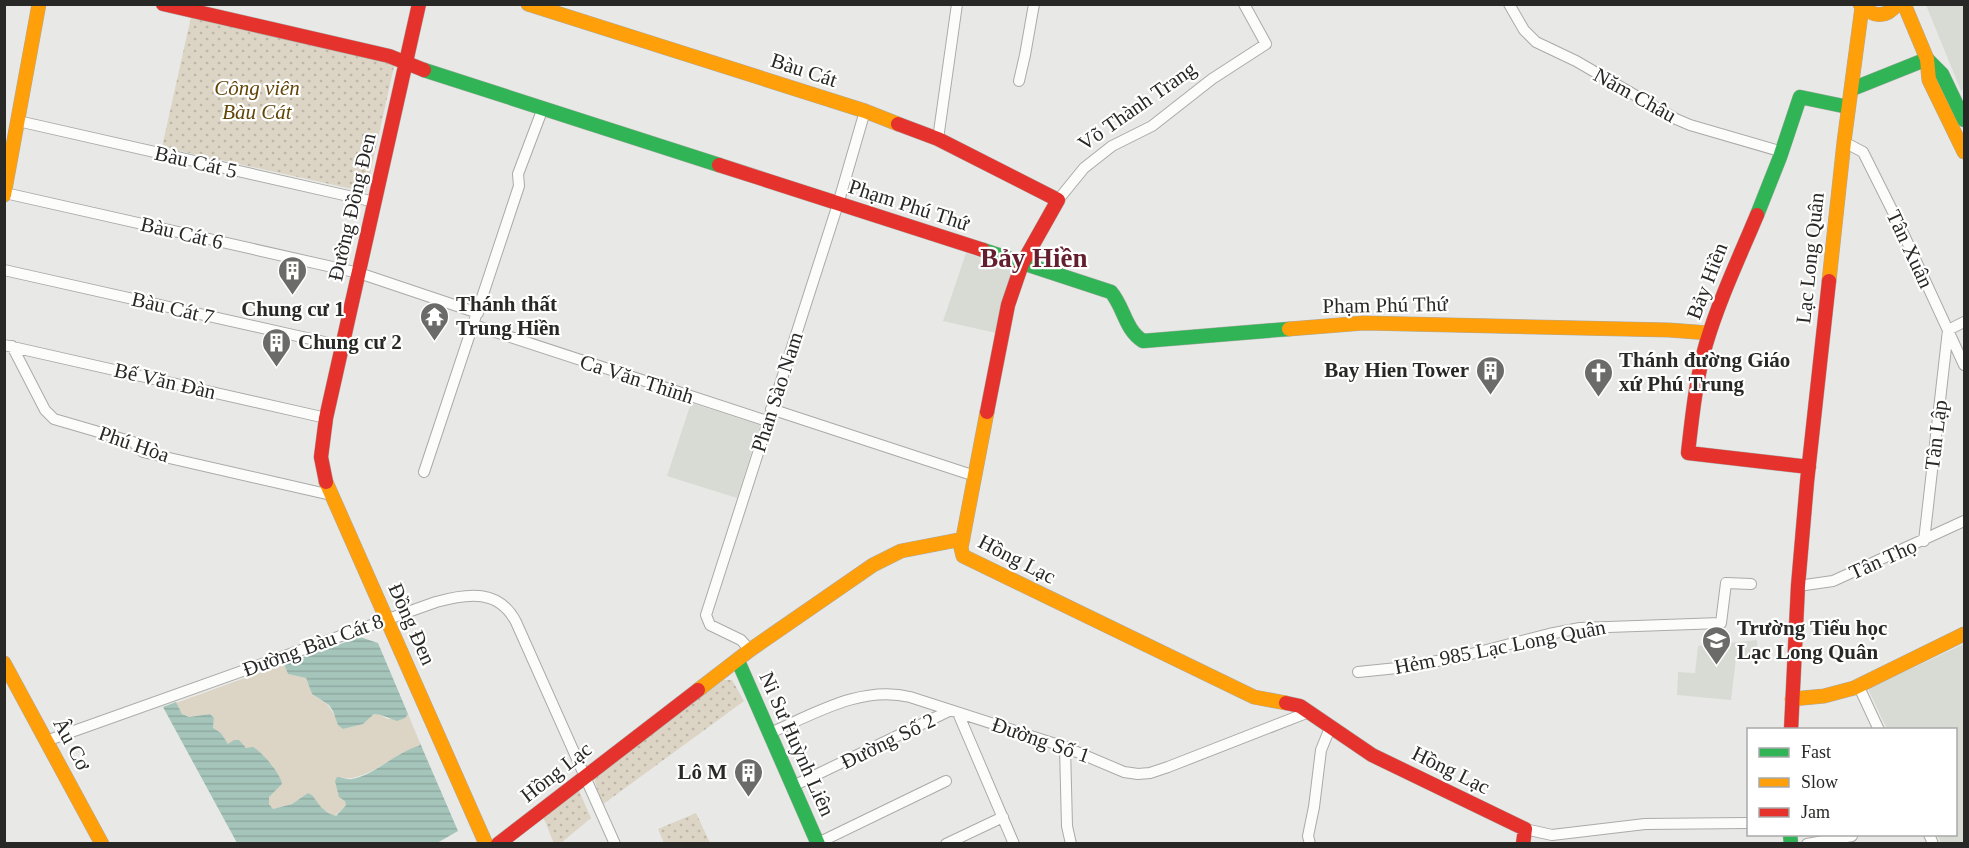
<svg xmlns="http://www.w3.org/2000/svg" width="1969" height="848" font-family="'Times New Roman',serif">
  <defs>
    <pattern id="park-dots" width="8" height="8" patternUnits="userSpaceOnUse" patternTransform="scale(1.5)"><rect width="8" height="8" fill="#dcd4c4"/><path d="M2 2h.1M6 6h.1" fill="none" stroke="#bdb6a8" stroke-width="1.8" stroke-linecap="round"/></pattern>
    <pattern id="water-rules" width="6" height="5" patternUnits="userSpaceOnUse" patternTransform="scale(1.5)"><rect width="6" height="5" fill="#a5c5bb"/><path d="M0 2.5h6" fill="none" stroke="#8ea9a1"/></pattern>
  </defs>
  <rect width="100%" height="100%" fill="#e8e9e6"/>
  <path fill="#d7dbd3" d="M 1926,5 L 1964,5 L 1964,89 L 1961,91 Z
    M 966,253 L 1014,269 L 996,333 L 943,321 Z
    M 691,403 L 760,425 L 737,498 L 667,476 Z
    M 1757,640 L 1758,657 L 1736,658 L 1731,700 L 1677,695 L 1678,672 L 1695,673 L 1698,646 Z
    M 1964,644 L 1964,843 L 1941,843 L 1937,835 L 1956,834 L 1956,730 L 1887,729 L 1868,689 Z"/>
  <path fill="#dcd4c4" d="M 284,664 L 288,674 L 306,678 L 312,694 L 328,705 L 343,729 L 363,724 L 374,714 L 381,715 L 387,719 L 405,718 L 408,714 L 420,743 L 419,746 C 397,752 361,785 341,777 L 346,805 L 335,816 L 328,813 L 321,807 L 312,795 L 308,793 L 292,804 L 273,809 L 269,804 L 269,797 L 282,784 L 272,765 L 261,756 L 258,750 L 228,744 L 221,733 L 213,729 L 214,718 L 210,714 L 189,717 L 182,714 L 176,703 Z"/>
  <path fill="url(#park-dots)" d="M 191,17 L 395,62 L 366,192 L 162,147 Z
    M 724,680 L 732,680 L 744,701 L 602,805 L 593,775 Z
    M 579,791 L 591,818 L 561,843 L 554,844 L 543,816 L 571,795 Z
    M 696,813 L 710,843 L 664,843 L 658,829 Z"/>
  <path fill="url(#water-rules)" d="M 360,637 L 378,643 L 408,714 L 405,718 L 397,721 L 381,715 L 374,714 L 363,724 L 343,729 L 338,725 L 333,711 L 329,705 L 312,694 L 306,678 L 288,674 L 284,664 Z
    M 176,702 L 182,714 L 189,717 L 210,714 L 214,718 L 213,728 L 221,733 L 228,744 L 234,740 L 239,740 L 246,748 L 253,747 C 262,752 281,774 282,784 L 269,797 L 269,804 L 273,809 L 292,804 L 308,793 L 312,795 L 321,807 L 328,813 L 336,816 L 346,805 L 345,801 L 339,797 L 335,781 L 337,777 C 342,777 346,780 352,779 C 375,775 396,752 419,746 L 420,743 L 458,831 L 437,843 L 237,843 L 163,707 Z"/>
  <g fill="none" stroke-linecap="round" stroke-linejoin="round">
    <defs>
      <path id="street" d="M 1509,4 L 1524,30 L 1536,42 L 1576,61 L 1676,119 L 1690,125 L 1783,152
        M 1019,81 L 1025,55 L 1034,4
        M 18,121 L 375,202
        M 938,139 L 957,4
        M 1844,142 L 1863,152 L 1898,222 L 1964,365
        M 5,193 L 359,273 L 478,313
        M 1058,200 L 1084,168 L 1112,146 L 1152,126 L 1212,79 L 1266,44 L 1244,4
        M 4,270 L 342,346
        M 474,325 L 767,421
        M 4,345 L 326,418
        M 12,346 L 45,410 L 54,419 L 133,442 L 143,452 L 331,495
        M 771,409 L 975,476
        M 424,472 L 519,186 L 518,174 L 543,108
        M 1924,541 L 1948,330 L 1964,322
        M 1798,586 L 1833,581 L 1964,521
        M 750,650 L 741,640 L 710,625 L 706,615 L 838,204 L 865,111
        M 1358,672 L 1407,667 L 1467,655 L 1549,634 L 1580,628 L 1721,623 L 1726,583 L 1751,584
        M 1859,687 L 1879,730
        M 958,713 L 1014,844
        M 770,733 C 814,714 861,685 910,697 L 1065,747 L 1124,772 L 1138,774 L 1150,773 L 1168,767 L 1309,712
        M 46,741 L 436,602 C 468,593 499,589 516,622 L 615,844
        M 1065,747 L 1067,826 L 1071,844
        M 793,786 L 951,710
        M 1525,829 L 1552,835 L 1645,824 L 1748,823
        M 1929,834 L 1933,844
        M 818,843 L 946,781
        M 946,844 L 1003,817
        M 1310,844 L 1308,836 L 1314,807 L 1321,750 L 1330,728
        M 1807,844 L 1852,836"/>
      <path id="fast" d="M 1927,59 L 1942,74 L 1964,120
        M 424,70 L 719,165
        M 1852,89 L 1927,59
        M 1757,215 L 1780,157 L 1800,97 L 1848,107
        M 983,250 L 1111,292 C 1124,307 1125,330 1143,341 L 1289,329
        M 738,661 L 818,844
        M 1790,834 L 1791,844"/>
      <path id="slow" d="M 528,4 L 865,111 L 898,124
        M 1860,4 C 1872,17 1886,19 1897,4
        M 1904,4 L 1927,59 L 1929,80 L 1964,152
        M 4,195 L 39,4
        M 1829,281 L 1844,142 L 1862,7
        M 1289,329 L 1364,323 L 1669,330 L 1709,333
        M 987,412 L 961,548 L 963,556 L 1254,697 L 1286,703
        M 326,482 L 486,844
        M 4,663 L 102,844
        M 698,690 L 750,650 L 873,565 L 901,551 L 963,539
        M 1792,699 L 1824,696 L 1854,688 L 1964,634"/>
      <path id="jam" d="M 163,4 L 389,56 L 424,70
        M 898,124 L 938,139 L 1058,200 L 1022,264 L 1008,305 L 987,412
        M 719,165 L 983,250
        M 1757,215 C 1739,258 1719,300 1706,344 C 1696,379 1692,417 1688,453 L 1809,467
        M 326,482 L 321,457 L 326,418 L 419,4
        M 1286,703 L 1300,706 L 1372,755 L 1525,829 L 1523,844
        M 1791,730 L 1798,586 L 1807,482 L 1829,281
        M 498,844 L 698,690"/>
    </defs>
    <use href="#street" stroke="#aaaba8" stroke-width="12"/>
    <use href="#fast" stroke="#aaaba8" stroke-width="15"/>
    <use href="#slow" stroke="#aaaba8" stroke-width="15"/>
    <use href="#jam" stroke="#aaaba8" stroke-width="15"/>
    <use href="#street" stroke="#fcfcfb" stroke-width="10"/>
    <use href="#fast" stroke="#30b455" stroke-width="14"/>
    <use href="#slow" stroke="#ff9f0a" stroke-width="14"/>
    <use href="#jam" stroke="#e5322d" stroke-width="14"/>
  </g>
  <defs>
    <symbol id="building-pin" viewBox="-11 -11 22 30"><path d="M0 17L-7.5 6A9.5 9.5 0 1 1 7.5 6Z" fill="#6b6c6a" stroke="#fff"/><path d="M-4-6H4V6H1V3H-1V6H-4ZM-2.5-4.3h1.7v1.8h-1.7ZM.8-4.3h1.7v1.8H.8ZM-2.5-1h1.7V.8h-1.7ZM.8-1h1.7V.8H.8Z" fill="#fff"/></symbol>
    <symbol id="temple-pin" viewBox="-11 -11 22 30"><path d="M0 17L-7.5 6A9.5 9.5 0 1 1 7.5 6Z" fill="#6b6c6a" stroke="#fff"/><path d="M0-6L5-2H3V0L6.5 2.5H4V6H1.5V3h-3V6H-4V2.5H-6.5L-3 0V-2H-5Z" fill="#fff"/></symbol>
    <symbol id="church-pin" viewBox="-11 -11 22 30"><path d="M0 17L-7.5 6A9.5 9.5 0 1 1 7.5 6Z" fill="#6b6c6a" stroke="#fff"/><path d="M-1.2-6h2.4v3.5h3.3v2.4h-3.3V6h-2.4V-.1h-3.3v-2.4h3.3Z" fill="#fff"/></symbol>
    <symbol id="school-pin" viewBox="-11 -11 22 30"><path d="M0 17L-7.5 6A9.5 9.5 0 1 1 7.5 6Z" fill="#6b6c6a" stroke="#fff"/><path d="M0-5L7-2L0 1L-7-2ZM-4 1L0 2.5L4 1V4Q0 6-4 4Z" fill="#fff"/></symbol>
  </defs>
  <g fill-rule="evenodd">
    <use href="#building-pin" x="276" y="254" width="33" height="45"/>
    <use href="#temple-pin" x="418" y="300" width="33" height="45"/>
    <use href="#building-pin" x="260" y="326" width="33" height="45"/>
    <use href="#building-pin" x="1474" y="354" width="33" height="45"/>
    <use href="#church-pin" x="1582" y="356" width="33" height="45"/>
    <use href="#school-pin" x="1700" y="624" width="33" height="45"/>
    <use href="#building-pin" x="732" y="756" width="33" height="45"/>
  </g>
  <g text-anchor="middle" stroke-width="4.5" stroke-linejoin="round" paint-order="stroke">
    <g font-size="21" fill="#282927" stroke="#fff">
      <text transform="translate(804 70) rotate(18)" y="7">Bàu Cát</text>
      <text transform="translate(1635 95) rotate(29)" y="7">Năm Châu</text>
      <text transform="translate(1137 106) rotate(-35)" y="7">Võ Thành Trang</text>
      <text transform="translate(196 162) rotate(13)" y="7">Bàu Cát 5</text>
      <text transform="translate(909 205) rotate(18)" y="7">Phạm Phú Thứ</text>
      <text transform="translate(352 207) rotate(-77)" y="7">Đường Đồng Đen</text>
      <text transform="translate(182 233) rotate(13)" y="7">Bàu Cát 6</text>
      <text transform="translate(1910 249) rotate(65)" y="7">Tân Xuân</text>
      <text transform="translate(1810 258) rotate(-84)" y="7">Lạc Long Quân</text>
      <text transform="translate(1707 281) rotate(-69)" y="7">Bảy Hiền</text>
      <text transform="translate(1385 305) rotate(-1)" y="7">Phạm Phú Thứ</text>
      <text transform="translate(173 308) rotate(13)" y="7">Bàu Cát 7</text>
      <text transform="translate(637 379) rotate(18)" y="7">Ca Văn Thỉnh</text>
      <text transform="translate(165 381) rotate(13)" y="7">Bế Văn Đàn</text>
      <text transform="translate(777 392) rotate(-72)" y="7">Phan Sào Nam</text>
      <text transform="translate(1936 435) rotate(-83)" y="7">Tân Lập</text>
      <text transform="translate(134 444) rotate(19)" y="7">Phú Hòa</text>
      <text transform="translate(1017 559) rotate(27)" y="7">Hồng Lạc</text>
      <text transform="translate(1883 559) rotate(-24)" y="7">Tân Thọ</text>
      <text transform="translate(412 624) rotate(66)" y="7">Đồng Đen</text>
      <text transform="translate(313 645) rotate(-20)" y="7">Đường Bàu Cát 8</text>
      <text transform="translate(1500 647) rotate(-11)" y="7">Hẻm 985 Lạc Long Quân</text>
      <text transform="translate(1041 740) rotate(19)" y="7">Đường Số 1</text>
      <text transform="translate(888 741) rotate(-26)" y="7">Đường Số 2</text>
      <text transform="translate(72 744) rotate(62)" y="7">Âu Cơ</text>
      <text transform="translate(797 744) rotate(66)" y="7">Ni Sư Huỳnh Liên</text>
      <text transform="translate(1451 770) rotate(26)" y="7">Hồng Lạc</text>
      <text transform="translate(556 772) rotate(-38)" y="7">Hồng Lạc</text>
    </g>
    <g font-size="21" font-style="italic" fill="#624506" stroke="#fff">
      <text x="257" y="95">Công viên<tspan x="257" dy="24">Bàu Cát</tspan></text>
    </g>
    <g font-size="21" font-weight="bold" fill="#282927" stroke="#fff" text-anchor="start">
      <text x="456" y="311">Thánh thất<tspan x="456" dy="24">Trung Hiền</tspan></text>
      <text x="293" y="316" text-anchor="middle">Chung cư 1</text>
      <text x="298" y="349">Chung cư 2</text>
      <text x="1619" y="367">Thánh đường Giáo<tspan x="1619" dy="24">xứ Phú Trung</tspan></text>
      <text x="1469" y="377" text-anchor="end">Bay Hien Tower</text>
      <text x="1737" y="635">Trường Tiểu học<tspan x="1737" dy="24">Lạc Long Quân</tspan></text>
      <text x="727" y="779" text-anchor="end">Lô M</text>
    </g>
    <g font-size="27" font-weight="bold" fill="#641f2f" stroke="#fff">
      <text x="1034" y="267">Bảy Hiền</text>
    </g>
  </g>
  <rect width="1969" height="848" fill="none" stroke="#282927" stroke-width="12"/>
  <rect x="1747" y="728" width="210" height="108" fill="#ffffff" stroke="#a9a9a9" stroke-width="1.5"/>
  <rect x="1759" y="748" width="30" height="9" fill="#30b455" stroke="#a9a9a9" stroke-width="1.5"/>
  <text x="1801" y="758" font-size="18" fill="#282927">Fast</text>
  <rect x="1759" y="778" width="30" height="9" fill="#ff9f0a" stroke="#a9a9a9" stroke-width="1.5"/>
  <text x="1801" y="788" font-size="18" fill="#282927">Slow</text>
  <rect x="1759" y="808" width="30" height="9" fill="#e5322d" stroke="#a9a9a9" stroke-width="1.5"/>
  <text x="1801" y="818" font-size="18" fill="#282927">Jam</text>
</svg>
